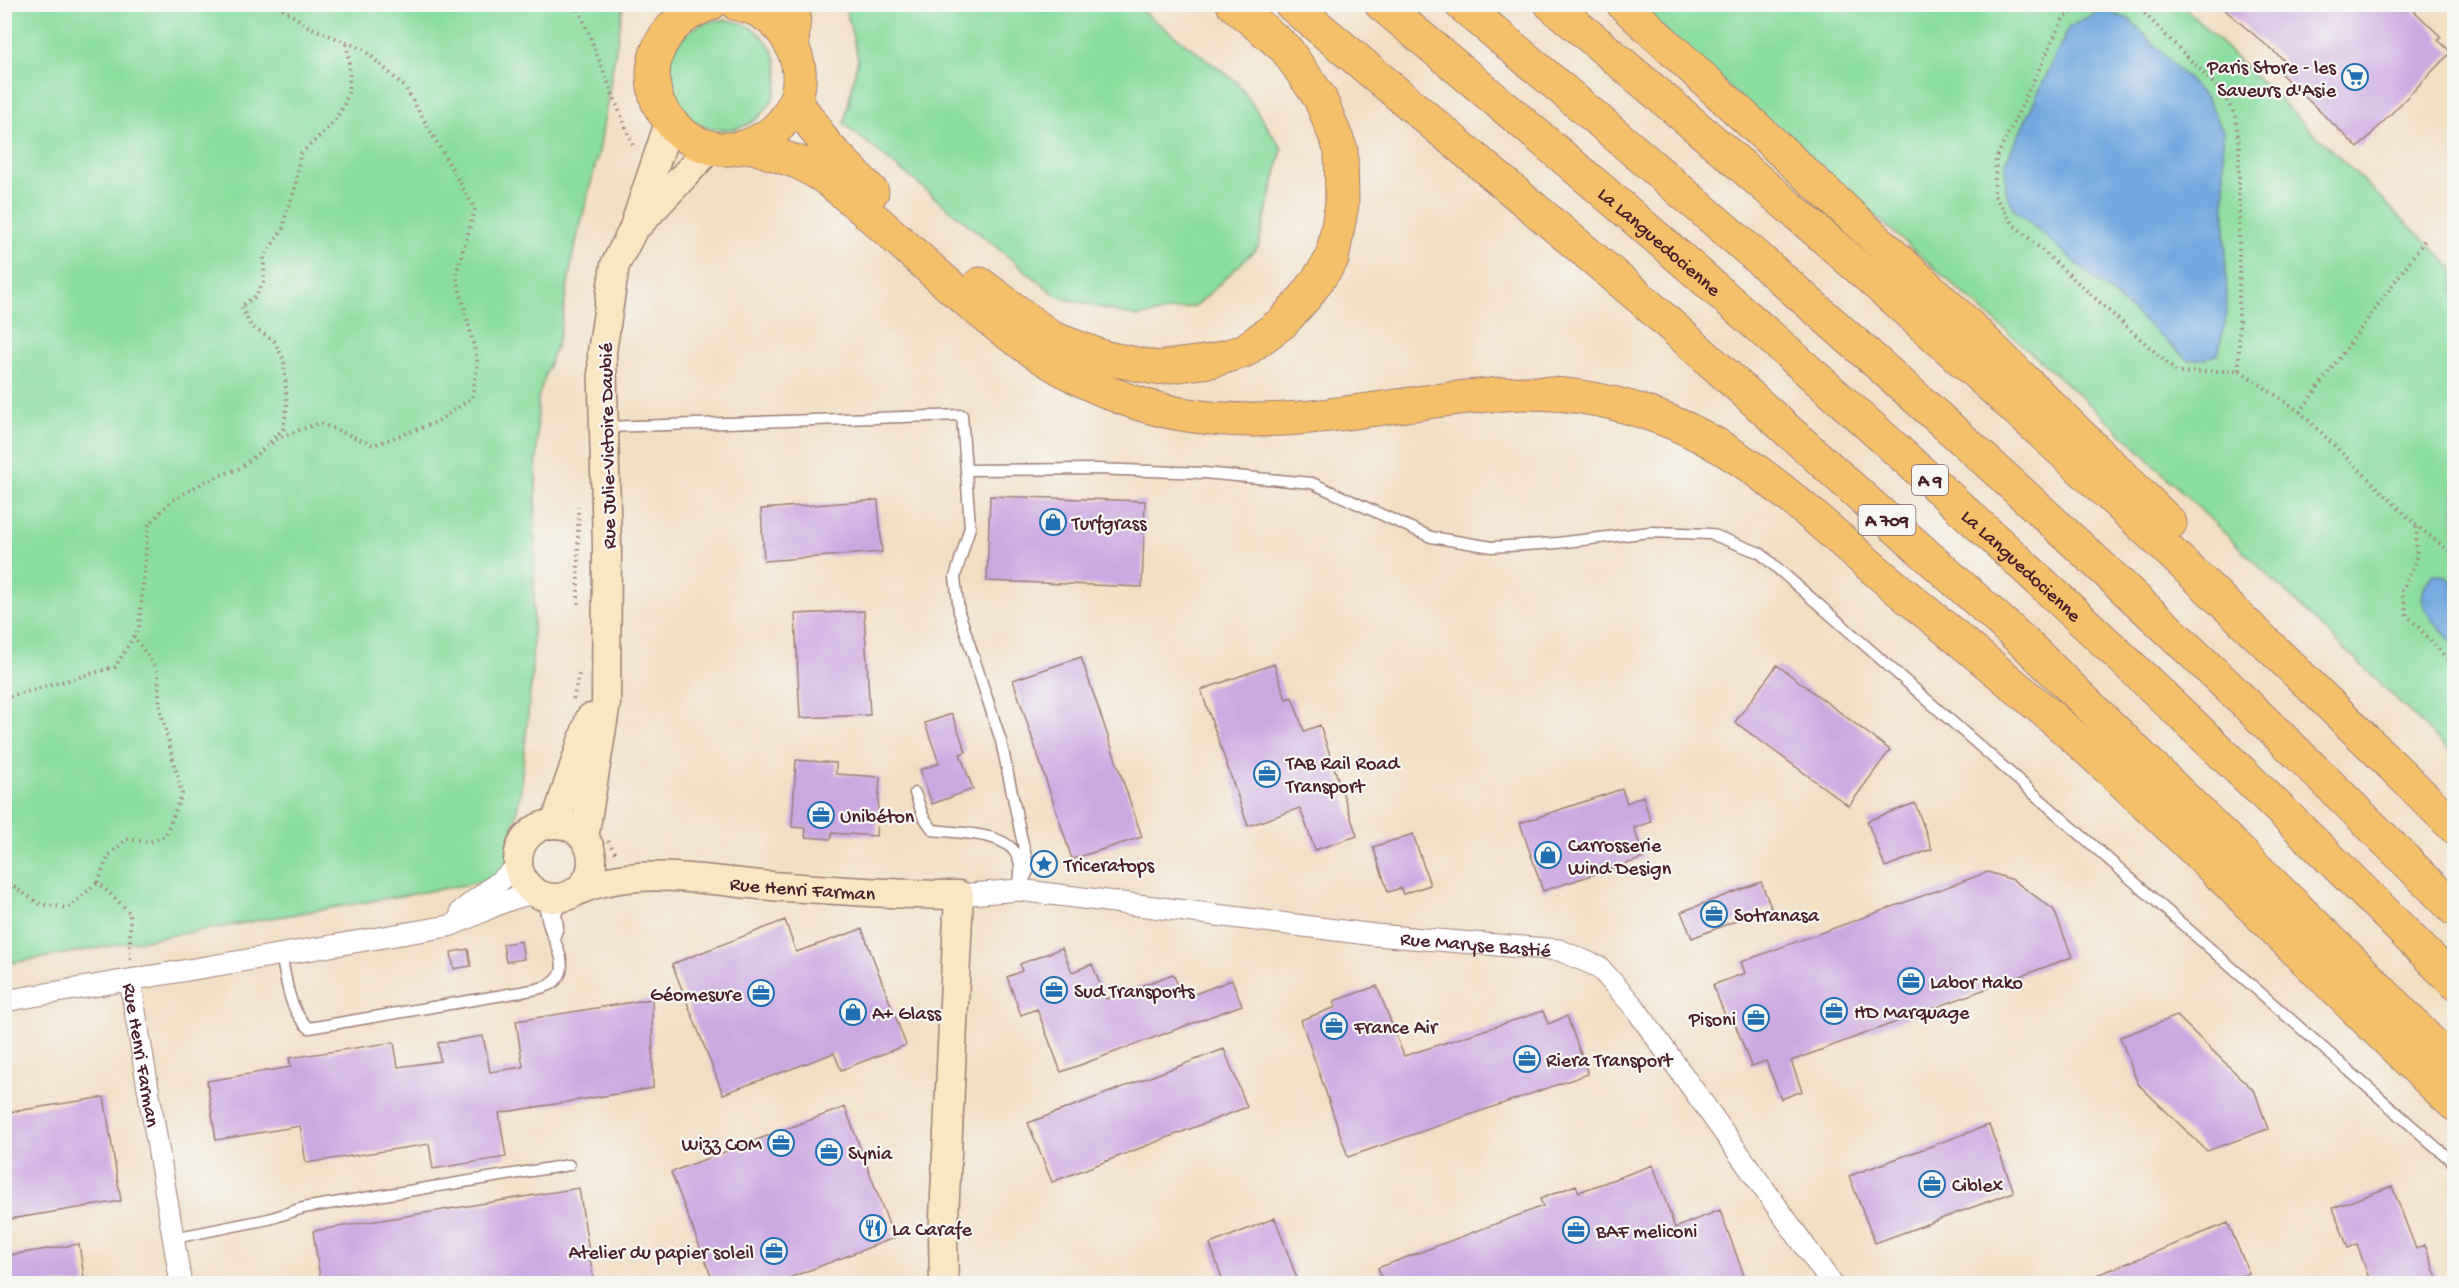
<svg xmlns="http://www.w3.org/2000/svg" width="2459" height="1288" font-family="'Gochi Hand',sans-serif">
  <rect width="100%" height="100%" fill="#f6f6f2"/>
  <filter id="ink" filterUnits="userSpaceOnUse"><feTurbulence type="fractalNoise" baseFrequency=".0167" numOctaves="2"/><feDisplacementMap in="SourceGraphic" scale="12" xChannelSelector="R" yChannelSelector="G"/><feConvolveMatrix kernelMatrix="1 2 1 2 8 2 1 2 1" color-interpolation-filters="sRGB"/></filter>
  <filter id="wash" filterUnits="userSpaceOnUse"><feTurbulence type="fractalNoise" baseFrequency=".008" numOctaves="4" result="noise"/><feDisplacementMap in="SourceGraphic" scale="24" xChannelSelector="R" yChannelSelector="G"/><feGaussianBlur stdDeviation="1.35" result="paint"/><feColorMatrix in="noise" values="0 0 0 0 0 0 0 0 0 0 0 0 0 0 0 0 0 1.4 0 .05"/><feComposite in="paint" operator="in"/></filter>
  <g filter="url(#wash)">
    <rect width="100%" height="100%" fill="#f2dfc4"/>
    <path fill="#8add9f" stroke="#6a7e65" stroke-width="1.5" d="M 5,5 L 623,5 L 599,151 L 573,254 L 559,337 L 538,397 L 532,674 L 520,794 L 505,878 L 5,964 Z
      M 845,5 L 1134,5 L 1238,83 L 1282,149 L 1258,247 L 1196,306 L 1137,317 L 1058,297 L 844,124 L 858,58 Z
      M 1635,5 L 2182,5 L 2454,269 L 2454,755 L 2111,423 Z
      M668 75a55 55 0 1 1 110 0a55 55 0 1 1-110 0Z"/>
    <path fill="#72a9e0" stroke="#5e6486" stroke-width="1.5" d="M 2101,10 L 2129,19 L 2207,99 L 2223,131 L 2227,313 L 2218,354 L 2204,359 L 2188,360 L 2014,209 L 2006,191 L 2005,164 L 2069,27 Z
      M 2433,574 L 2447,576 L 2454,584 L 2454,644 C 2435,622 2407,603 2433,574 Z"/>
    <g id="blocks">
      <path fill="#cca8e1" d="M 2218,4 L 2407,4 L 2441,37 L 2438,40 L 2451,52 L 2358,148 L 2278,71 L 2286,62 Z
        M 990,496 L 1145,501 L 1142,587 L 987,581 Z
        M 878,500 L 882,552 L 764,561 L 761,509 Z
        M 864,611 L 870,715 L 800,718 L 795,614 Z
        M 1081,657 L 1142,837 L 1072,859 L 1013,680 Z
        M 1274,664 L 1286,699 L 1292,697 L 1304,731 L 1320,725 L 1357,836 L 1315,850 L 1300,808 L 1248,826 L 1201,690 Z
        M 1777,665 L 1890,750 L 1849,806 L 1735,722 Z
        M 952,714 L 966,752 L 960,754 L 973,789 L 932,804 L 920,770 L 939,763 L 925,723 Z
        M 796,760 L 836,763 L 836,774 L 880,777 L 876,836 L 832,833 L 831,839 L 805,837 L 806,828 L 792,827 Z
        M 1622,789 L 1627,803 L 1643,796 L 1651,822 L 1634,828 L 1644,858 L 1543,891 L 1520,823 Z
        M 1915,803 L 1932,849 L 1885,867 L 1867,821 Z
        M 1413,834 L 1430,885 L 1403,894 L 1401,888 L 1388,892 L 1373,847 Z
        M 1988,872 L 2013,880 L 2054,910 L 2072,957 L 1791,1061 L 1802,1091 L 1781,1099 L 1766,1061 L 1751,1066 L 1732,1016 L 1726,1018 L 1713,985 L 1745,973 L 1741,962 Z
        M 1761,882 L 1771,907 L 1692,938 L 1681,912 Z
        M 785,920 L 796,952 L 862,929 L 906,1045 L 841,1070 L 834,1053 L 723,1094 L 672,964 Z
        M 521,941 L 524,959 L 506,962 L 503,944 Z
        M 1062,948 L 1072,972 L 1092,964 L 1106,999 L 1173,974 L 1184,998 L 1232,980 L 1242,1005 L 1061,1072 L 1037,1009 L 1021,1015 L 1007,977 L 1022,971 L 1020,964 Z
        M 468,949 L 471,966 L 454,969 L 451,952 Z
        M 1377,986 L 1404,1056 L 1543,1011 L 1548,1024 L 1567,1016 L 1588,1074 L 1348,1157 L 1301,1020 L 1336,1007 L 1334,1001 Z
        M 652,999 L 653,1088 L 499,1113 L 506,1157 L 433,1169 L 429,1144 L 306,1163 L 300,1126 L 216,1140 L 207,1081 L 291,1067 L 289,1058 L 394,1042 L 398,1067 L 440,1061 L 438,1043 L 483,1036 L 490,1072 L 523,1067 L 516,1021 Z
        M 2177,1016 L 2255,1092 L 2268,1129 L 2207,1151 L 2138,1084 L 2120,1037 Z
        M 1224,1049 L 1247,1107 L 1052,1182 L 1028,1123 Z
        M 104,1097 L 121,1201 L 4,1220 L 4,1113 Z
        M 845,1107 L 894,1238 L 773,1284 L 714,1284 L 671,1172 Z
        M 1989,1125 L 2014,1192 L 1875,1243 L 1849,1176 Z
        M 1653,1165 L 1675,1228 L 1720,1210 L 1747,1284 L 1384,1284 L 1378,1268 L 1543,1206 L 1540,1199 L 1576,1185 L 1579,1192 Z
        M 2392,1186 L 2416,1249 L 2425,1245 L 2439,1284 L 2371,1284 L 2357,1244 L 2348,1248 L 2333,1208 Z
        M 579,1188 L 594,1284 L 321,1284 L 313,1231 Z
        M 1275,1218 L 1299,1284 L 1224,1284 L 1210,1244 Z
        M 2228,1223 L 2249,1273 L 2222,1284 L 2075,1284 Z
        M 79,1244 L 85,1284 L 4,1284 L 4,1256 Z"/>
    </g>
  </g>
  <g filter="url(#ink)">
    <use href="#blocks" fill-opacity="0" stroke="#9e7f78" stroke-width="1.5"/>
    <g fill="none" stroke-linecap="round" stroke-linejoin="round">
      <defs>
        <path id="lane" d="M 606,427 L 962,415 L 970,527 L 955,577 L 959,612 L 1001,741 L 1022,840 L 1029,869 L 1019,890
          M 966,470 L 1095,469 L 1204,473 L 1312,483 L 1431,537 L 1492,547 L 1557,543 L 1650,532 L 1711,534 L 1760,553 L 2454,1163
          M 915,793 L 923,816 L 933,830 C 959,834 1015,830 1020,865 C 1021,871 1019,878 1019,884
          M 555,936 L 558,927 L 556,914 L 565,897
          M 281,955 C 287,981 288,1010 309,1028 L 532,990 C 540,988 551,987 557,979 C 570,965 553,940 549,926 C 546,915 545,905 540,895
          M 174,1238 L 269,1219 L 303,1208 L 569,1165"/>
        <g id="street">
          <path id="s1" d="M 959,895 L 1019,890 L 1375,935 L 1559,950 L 1599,967 L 1635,1008 L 1832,1284"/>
          <path d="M 461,911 L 518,867"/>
          <path id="s2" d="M 130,981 L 181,1284"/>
          <path d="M 4,1001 L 449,926 C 479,915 505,897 537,893"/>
        </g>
        <g id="secondary">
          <path d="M 639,224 L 710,148"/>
          <path d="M 555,824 L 590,718"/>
          <circle cx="555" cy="861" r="37"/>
          <path d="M 584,838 L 606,703 L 607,547 L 602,352 L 615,265 L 633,230 L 669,123"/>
          <path id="s3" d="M 577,891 C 635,865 709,881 771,886 C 834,890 896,895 959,895 L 943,1240 L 944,1284"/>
        </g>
        <path id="primary" d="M 710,4 C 673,16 648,48 654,87 C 655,94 656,99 659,105 C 714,203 840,119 786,36 C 775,19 757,7 737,4
          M 792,46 L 794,10 L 796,4"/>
        <g id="highway">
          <path d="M 1291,4 L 1637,295 L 2029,647 L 2353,962 L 2454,1066"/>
          <path id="s4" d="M 1381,4 C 1754,313 2114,638 2454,982"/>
          <path d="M 1461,4 C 1804,292 2140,590 2454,909"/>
          <path d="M 1551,4 C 1864,265 2167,540 2454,827"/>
          <path d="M 1623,4 L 1960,317 L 2170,523"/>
          <path d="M 795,100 L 826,145 L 872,192"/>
          <path d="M 750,146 L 800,163 L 824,177 C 922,253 1006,356 1125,399 C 1258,448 1392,396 1527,393 C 1574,393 1620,402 1663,419 C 1749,451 1818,522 1887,580 C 1953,635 2020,688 2084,746 C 2211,861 2329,987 2454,1104"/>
          <path d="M 980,284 L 1052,338 L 1106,358 L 1156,368 L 1211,361 L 1244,351 L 1282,323 L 1307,295 L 1332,259 L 1342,204 L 1341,150 L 1320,98 L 1286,49 L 1233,4"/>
        </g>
      </defs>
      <use href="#lane" stroke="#9e7f78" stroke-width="13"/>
      <use href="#street" stroke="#9e7f78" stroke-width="23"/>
      <use href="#secondary" stroke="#9e7f78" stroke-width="31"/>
      <use href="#primary" stroke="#9e7f78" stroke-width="35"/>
      <use href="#highway" stroke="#9e7f78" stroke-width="35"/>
      <path stroke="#9e7f78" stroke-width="4" stroke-dasharray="1.5 4.5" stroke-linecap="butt" d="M 577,4 L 634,148
        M 2088,4 L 2064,17 L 1996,159 L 1994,195 L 2013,224 L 2178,373 L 2239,370 L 2300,412 L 2417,526 L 2454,555
        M 2123,4 L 2141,10 L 2223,93 L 2236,117 L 2239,145 L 2239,370
        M 2300,412 L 2425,240
        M 270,442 L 283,429 L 287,406 L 284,360 L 274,341 L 251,326 L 241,306 L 256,296 L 264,281 L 264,257 L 284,227 L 286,212 L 295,190 L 300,154 C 343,116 357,102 346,42
        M 578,506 L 578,607
        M 2417,527 L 2416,561 L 2402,591 L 2407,615 L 2454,666
        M 4,698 L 115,667 L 139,628 L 148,526 L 171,501 L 206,481 L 240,468 L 266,447 L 283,436 L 320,423 L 373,445 L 435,423 L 472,398 L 478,363 L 456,274 L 475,209 L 405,87 L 363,49 L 309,27 L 276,4
        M 573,699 L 579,674
        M 608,841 L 617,855
        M 4,880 L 40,904 L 68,908 L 98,882
        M 130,959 L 130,913 L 98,882 L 109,855 L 127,839 L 149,842 L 165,836 L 182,794 L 160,708 L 158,672 L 134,636"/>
      <use href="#lane" stroke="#fff" stroke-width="10"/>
      <use href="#street" stroke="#fff" stroke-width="21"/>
      <use href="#secondary" stroke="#fbe6c4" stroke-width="28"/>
      <use href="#primary" stroke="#f6c06b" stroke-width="33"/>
      <use href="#highway" stroke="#f6c06b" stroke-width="33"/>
    </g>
  </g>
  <defs>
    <symbol id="supermarket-ring" viewBox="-11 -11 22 22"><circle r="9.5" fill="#f6f6f2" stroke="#1f6fb2" stroke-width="1.5"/><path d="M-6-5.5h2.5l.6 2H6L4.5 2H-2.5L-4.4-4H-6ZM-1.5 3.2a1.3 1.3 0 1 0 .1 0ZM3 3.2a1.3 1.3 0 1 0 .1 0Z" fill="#1f6fb2"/></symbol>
    <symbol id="shop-ring" viewBox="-11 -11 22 22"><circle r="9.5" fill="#f6f6f2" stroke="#1f6fb2" stroke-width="1.5"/><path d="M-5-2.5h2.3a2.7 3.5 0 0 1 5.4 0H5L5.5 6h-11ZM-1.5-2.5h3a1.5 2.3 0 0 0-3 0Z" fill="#1f6fb2"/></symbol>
    <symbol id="office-ring" viewBox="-11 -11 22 22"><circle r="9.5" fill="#f6f6f2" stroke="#1f6fb2" stroke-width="1.5"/><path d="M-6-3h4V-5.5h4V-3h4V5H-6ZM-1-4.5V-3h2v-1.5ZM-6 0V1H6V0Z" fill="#1f6fb2"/></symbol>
    <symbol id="sight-ring" viewBox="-11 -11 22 22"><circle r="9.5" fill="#f6f6f2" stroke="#1f6fb2" stroke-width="1.5"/><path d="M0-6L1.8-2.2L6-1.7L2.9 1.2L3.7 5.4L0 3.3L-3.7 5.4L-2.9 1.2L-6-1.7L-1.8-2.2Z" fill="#1f6fb2"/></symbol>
    <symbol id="restaurant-ring" viewBox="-11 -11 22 22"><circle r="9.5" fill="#f6f6f2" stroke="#1f6fb2" stroke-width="1.5"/><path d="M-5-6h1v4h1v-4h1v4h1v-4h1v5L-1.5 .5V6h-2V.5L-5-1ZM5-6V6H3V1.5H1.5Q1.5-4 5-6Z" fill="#1f6fb2"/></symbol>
  </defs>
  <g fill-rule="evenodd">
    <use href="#supermarket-ring" x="2340" y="62" width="30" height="30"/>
    <use href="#shop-ring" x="1038" y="507" width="30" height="30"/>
    <use href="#office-ring" x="1252" y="759" width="30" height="30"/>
    <use href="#office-ring" x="806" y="800" width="30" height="30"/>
    <use href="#shop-ring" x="1533" y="840" width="30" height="30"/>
    <use href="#sight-ring" x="1029" y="849" width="30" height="30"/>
    <use href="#office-ring" x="1699" y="899" width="30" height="30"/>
    <use href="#office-ring" x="1896" y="966" width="30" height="30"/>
    <use href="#office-ring" x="1039" y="975" width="30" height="30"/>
    <use href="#office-ring" x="746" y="978" width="30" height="30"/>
    <use href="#office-ring" x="1819" y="996" width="30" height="30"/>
    <use href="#shop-ring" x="838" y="997" width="30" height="30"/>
    <use href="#office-ring" x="1741" y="1003" width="30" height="30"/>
    <use href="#office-ring" x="1319" y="1011" width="30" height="30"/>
    <use href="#office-ring" x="1512" y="1044" width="30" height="30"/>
    <use href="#office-ring" x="766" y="1128" width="30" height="30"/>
    <use href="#office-ring" x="814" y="1137" width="30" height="30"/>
    <use href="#office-ring" x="1917" y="1169" width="30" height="30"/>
    <use href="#restaurant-ring" x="858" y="1213" width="30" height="30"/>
    <use href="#office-ring" x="1561" y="1215" width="30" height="30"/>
    <use href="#office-ring" x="759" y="1236" width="30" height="30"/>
  </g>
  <g text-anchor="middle" stroke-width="4.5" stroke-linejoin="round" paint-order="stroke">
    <g fill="#f6f6f2" stroke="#7e6067" stroke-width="1.5">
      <rect x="1912" y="465" width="36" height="30" rx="4.5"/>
      <rect x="1858.5" y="505" width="57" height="30" rx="4.5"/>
    </g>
    <g font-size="18" font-weight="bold" fill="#4a1f2b">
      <text x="1930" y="486">A 9</text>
      <text x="1887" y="526">A 709</text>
    </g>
    <g font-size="20" fill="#4a1f2b" stroke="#f6f6f2" text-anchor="start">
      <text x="2336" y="73" text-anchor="end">Paris Store - les<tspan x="2336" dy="23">Saveurs d'Asie</tspan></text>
      <text x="1072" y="529">Turfgrass</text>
      <text x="1286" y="769">TAB Rail Road<tspan x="1286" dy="23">Transport</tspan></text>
      <text x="840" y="822">Unibéton</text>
      <text x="1568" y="851">Carrosserie<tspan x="1568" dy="23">Wind Design</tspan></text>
      <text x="1064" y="871">Triceratops</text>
      <text x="1734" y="921">Sotranasa</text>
      <text x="1930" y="988">Labor Hako</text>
      <text x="1074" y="997">Sud Transports</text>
      <text x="742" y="1000" text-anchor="end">Géomesure</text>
      <text x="1854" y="1018">HD Marquage</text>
      <text x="872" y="1019">A+ Glass</text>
      <text x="1736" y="1025" text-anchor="end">Pisoni</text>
      <text x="1354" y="1033">France Air</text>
      <text x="1546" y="1066">Riera Transport</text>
      <text x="762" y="1150" text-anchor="end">Wizz COM</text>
      <text x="848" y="1159">Synia</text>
      <text x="1952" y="1191">Ciblex</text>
      <text x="892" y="1235">La Carafe</text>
      <text x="1596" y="1237">BAF meliconi</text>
      <text x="754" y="1258" text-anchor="end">Atelier du papier soleil</text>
    </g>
    <g font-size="20" fill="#4a1f2b" stroke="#f6f6f2">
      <text dy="7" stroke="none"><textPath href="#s4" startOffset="366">La Languedocienne</textPath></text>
      <text transform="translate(606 446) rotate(-91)" y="7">Rue Julie-Victoire Daubié</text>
      <text dy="7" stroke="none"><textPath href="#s4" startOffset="852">La Languedocienne</textPath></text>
      <text dy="7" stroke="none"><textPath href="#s3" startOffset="228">Rue Henri Farman</textPath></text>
      <text dy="7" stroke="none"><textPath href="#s1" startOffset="520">Rue Maryse Bastié</textPath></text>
      <text dy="7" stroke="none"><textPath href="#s2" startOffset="75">Rue Henri Farman</textPath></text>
    </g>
  </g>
  <rect width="2459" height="1288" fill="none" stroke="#f6f6f2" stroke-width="24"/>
</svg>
